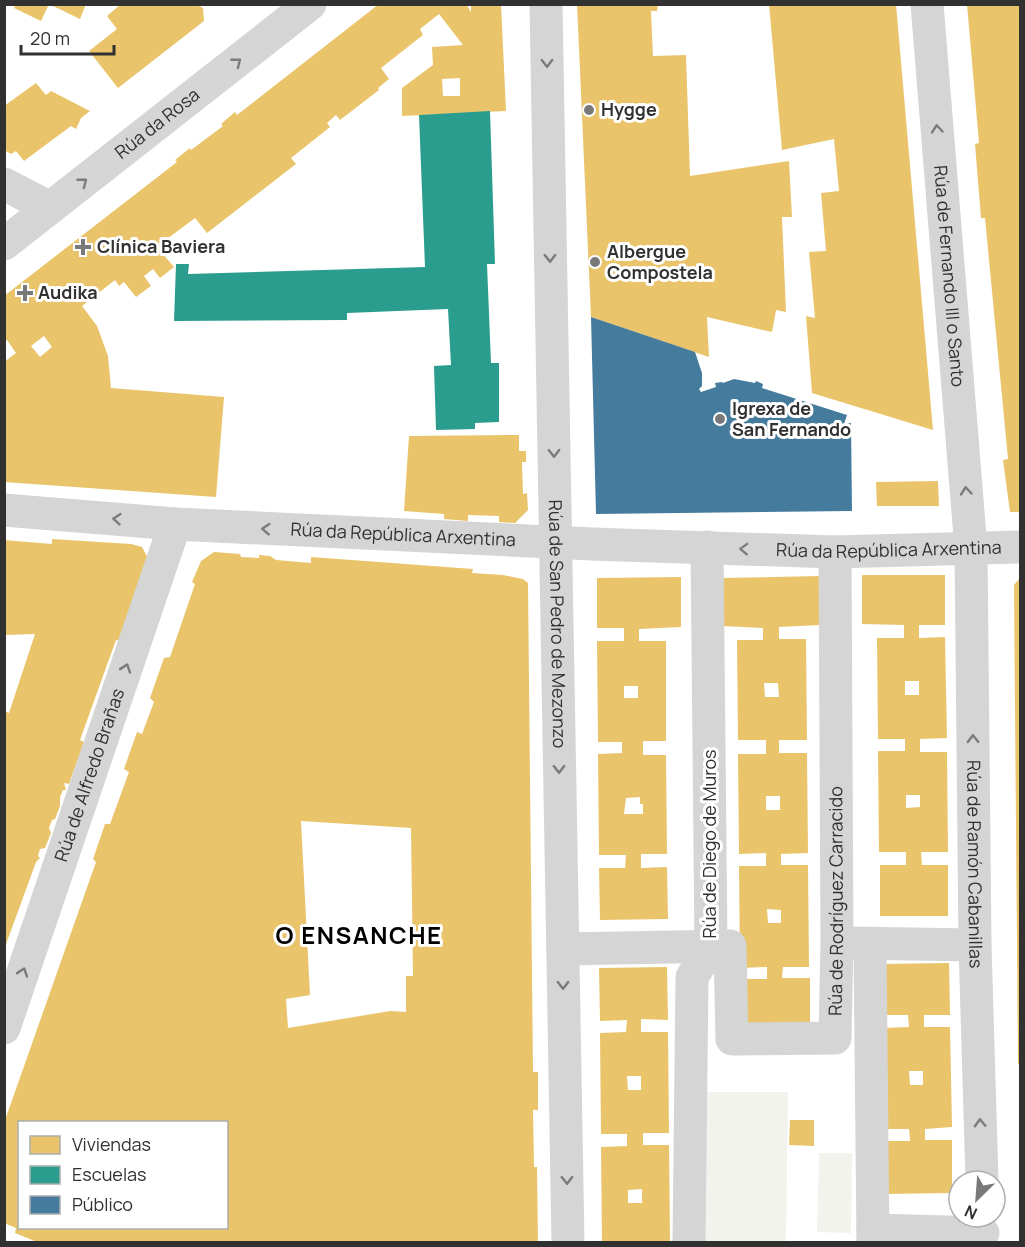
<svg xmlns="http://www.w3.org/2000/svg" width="1025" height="1247" font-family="Manrope,sans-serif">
  <rect width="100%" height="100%" fill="#fff"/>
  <path fill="#f2f3ed" d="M 702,1092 L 788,1092 L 786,1242 L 705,1242 Z
    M 819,1153 L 852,1153 L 851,1233 L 817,1232 Z"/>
  <path fill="#e9c46a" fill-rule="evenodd" d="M 16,4 L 49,4 L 41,21 L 14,8 Z
    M 49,4 L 86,4 L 80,19 Z
    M 121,4 L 196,4 L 203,8 L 204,21 L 118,88 L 89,51 L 117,29 L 107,16 Z
    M 379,4 L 466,4 L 471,12 L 471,4 L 501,4 L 506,111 L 402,116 L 402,88 L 433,65 L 432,47 L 463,45 L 439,14 L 420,29 L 423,35 L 381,68 L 389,79 L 378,88 L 379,90 L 340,120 L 336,115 L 327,123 L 330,127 L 291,158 L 296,164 L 207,233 L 195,218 L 163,242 L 168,249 L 162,253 L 174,267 L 160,278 L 153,269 L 144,276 L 151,286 L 136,297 L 124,282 L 119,286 L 115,280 L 82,306 L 97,326 L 108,356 L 111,388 L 224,397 L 216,497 L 4,482 L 4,362 L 16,353 L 7,340 L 4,342 L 4,296 L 177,162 L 175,160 L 190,148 L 191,150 L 223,126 L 221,124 L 235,112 L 237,115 ZM 460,78 L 460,96 L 443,96 L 442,79 ZM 44,336 L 52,347 L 40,357 L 31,346 Z
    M 577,4 L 658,4 L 657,11 L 651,11 L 653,56 L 686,55 L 690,176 L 789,161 L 792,217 L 782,217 L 786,312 L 776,310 L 772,332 L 707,317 L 709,357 L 591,317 Z
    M 769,4 L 896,4 L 933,430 L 812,393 L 806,316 L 815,318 L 809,252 L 826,251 L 821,193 L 839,191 L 834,139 L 782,150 Z
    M 967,4 L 1020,4 L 1020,512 L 1010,512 L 1003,460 L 1008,459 L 985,218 L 981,218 L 975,144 L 979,143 Z
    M 36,83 L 46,95 L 51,91 L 90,111 L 81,118 L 76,129 L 71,126 L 24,161 L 16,151 L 11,154 L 4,150 L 4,106 Z
    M 519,435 L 519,451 L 526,451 L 526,462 L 522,462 L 523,494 L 527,493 L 528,510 L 515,523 L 499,522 L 499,516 L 468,515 L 468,521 L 444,519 L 444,514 L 404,511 L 409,436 Z
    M 938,481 L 939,506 L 877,506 L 876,482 Z
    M 52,539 L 131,544 L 142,547 L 149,560 L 121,641 L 116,640 L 80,740 L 84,742 L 69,784 L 64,783 L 66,790 L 63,790 L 60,797 L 60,806 L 55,819 L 52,820 L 49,828 L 51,833 L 45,848 L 40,849 L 38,856 L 40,858 L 36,862 L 5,947 L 4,711 L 9,713 L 35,634 L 4,635 L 4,540 L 52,544 Z
    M 214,552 L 240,554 L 241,557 L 259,558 L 259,555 L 270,556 L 276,560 L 311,563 L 311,557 L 473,569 L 472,573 L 503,575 L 523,579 L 528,583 L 533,1072 L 538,1072 L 538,1110 L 533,1110 L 534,1167 L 537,1167 L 538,1242 L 37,1242 L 15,1233 L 16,1228 L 4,1223 L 4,1123 L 96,862 L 93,859 L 105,824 L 110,824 L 129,772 L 124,769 L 137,732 L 142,734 L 154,702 L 150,698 L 164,658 L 170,657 L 195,584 L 192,582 L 201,561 ZM 301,821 L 411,828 L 413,976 L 406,976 L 406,1012 L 390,1011 L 288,1028 L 286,999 L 310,995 ZM 20,1122 L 226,1122 L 226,1228 L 20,1228 Z
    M 862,575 L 945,575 L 945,625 L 919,625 L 919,638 L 945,637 L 947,738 L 920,739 L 920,752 L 947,752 L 948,852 L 921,852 L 922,865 L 948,865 L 948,916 L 880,916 L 880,865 L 906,865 L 906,852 L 879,852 L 878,751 L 905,751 L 905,739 L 878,739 L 877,638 L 904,638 L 904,625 L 862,624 ZM 905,681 L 919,681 L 919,695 L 905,695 ZM 906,795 L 920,795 L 920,807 L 906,808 Z
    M 820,576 L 820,625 L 779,627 L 779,639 L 806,639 L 807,740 L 779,740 L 779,753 L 807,753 L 808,853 L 781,854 L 781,865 L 808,865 L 809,967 L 783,967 L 782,978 L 810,978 L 810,1031 L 741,1033 L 740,979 L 767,979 L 767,967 L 740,968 L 739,866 L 766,866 L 766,853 L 739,854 L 738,754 L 766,754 L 766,740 L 738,740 L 737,640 L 763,640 L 763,628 L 722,626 L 722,578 ZM 764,683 L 778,683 L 779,697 L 765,697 ZM 766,796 L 780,796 L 780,810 L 766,810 ZM 767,909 L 781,910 L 781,923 L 768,923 Z
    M 681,577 L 681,627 L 639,629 L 639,641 L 666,641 L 666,741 L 643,741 L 643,755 L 666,755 L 667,854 L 641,854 L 641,868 L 667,867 L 668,919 L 600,920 L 599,868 L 625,868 L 626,855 L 599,855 L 598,754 L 622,753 L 622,742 L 598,742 L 597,641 L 624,641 L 624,628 L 597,628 L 597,578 ZM 624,686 L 638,686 L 638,698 L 624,698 ZM 640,797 L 640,804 L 643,804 L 643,814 L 624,814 L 626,798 Z
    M 1020,578 L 1020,1064 L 1018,1064 L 1014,585 Z
    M 949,963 L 950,1015 L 924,1015 L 924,1027 L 950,1027 L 952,1127 L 925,1129 L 925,1140 L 952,1140 L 952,1193 L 883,1194 L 883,1141 L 910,1141 L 909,1129 L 882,1129 L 882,1028 L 909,1027 L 908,1015 L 882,1015 L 882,964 ZM 909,1071 L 923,1071 L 923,1085 L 910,1085 Z
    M 667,967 L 668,1020 L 641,1019 L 641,1032 L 668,1032 L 669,1133 L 643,1133 L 643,1145 L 669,1145 L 670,1242 L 602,1242 L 601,1147 L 627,1146 L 627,1134 L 601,1134 L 600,1033 L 626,1032 L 627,1020 L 600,1021 L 599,968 ZM 627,1076 L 641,1076 L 641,1090 L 628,1090 ZM 642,1189 L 642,1203 L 628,1203 L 628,1190 Z
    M 790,1120 L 814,1120 L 814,1146 L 789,1145 Z"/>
  <path fill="#2a9d8f" d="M 490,111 L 495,264 L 487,264 L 491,363 L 499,363 L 499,422 L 475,423 L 475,429 L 436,430 L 434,366 L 451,365 L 448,309 L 347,313 L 347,320 L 174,321 L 176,264 L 189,264 L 188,274 L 425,267 L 419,115 Z"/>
  <path fill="#457b9d" d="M 591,317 L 695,352 L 702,373 L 702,386 L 699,389 L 701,392 L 716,387 L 715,383 L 722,382 L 723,383 L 734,379 L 755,383 L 756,381 L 763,384 L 762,388 L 847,415 L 844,424 L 851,423 L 852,511 L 596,514 Z"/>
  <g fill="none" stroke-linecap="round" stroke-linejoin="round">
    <g stroke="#d5d5d5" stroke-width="33">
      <path id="s1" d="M 546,4 L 568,1242"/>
      <path id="s2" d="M 927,4 L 971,549 L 975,945 L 982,1181"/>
      <path d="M 4,184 L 50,208"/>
      <path id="s3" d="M 4,244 L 310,4"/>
      <path id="s4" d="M 4,510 L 175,524 L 592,544 L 835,552 L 1020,547"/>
      <path d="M 848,943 L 975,945"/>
      <path d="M 870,944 L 873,1242"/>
      <path id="s5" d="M 563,949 L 730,946 L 732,1039 L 835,1038 L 837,943 L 835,552"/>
      <path id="s6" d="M 4,1028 L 175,524"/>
      <path d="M 873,1230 L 983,1233"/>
      <path d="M 689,1242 L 692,977 L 711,947 L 707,547"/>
    </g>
  </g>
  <defs><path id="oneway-chevron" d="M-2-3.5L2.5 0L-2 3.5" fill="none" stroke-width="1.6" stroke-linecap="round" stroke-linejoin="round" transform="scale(1.5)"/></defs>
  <g stroke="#7b7b7b">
    <use href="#oneway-chevron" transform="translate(237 62) rotate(-38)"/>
    <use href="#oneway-chevron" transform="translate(547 63) rotate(89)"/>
    <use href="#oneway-chevron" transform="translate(937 129) rotate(-95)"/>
    <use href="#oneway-chevron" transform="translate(83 182) rotate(-38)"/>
    <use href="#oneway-chevron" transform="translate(550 258) rotate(89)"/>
    <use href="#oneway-chevron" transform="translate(554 453) rotate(89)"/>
    <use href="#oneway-chevron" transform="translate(966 491) rotate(-95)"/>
    <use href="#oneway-chevron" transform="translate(117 519) rotate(-175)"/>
    <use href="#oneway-chevron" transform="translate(266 529) rotate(-177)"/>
    <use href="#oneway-chevron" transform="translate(744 549) rotate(-178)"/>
    <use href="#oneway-chevron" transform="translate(126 668) rotate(-71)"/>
    <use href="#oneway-chevron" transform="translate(973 739) rotate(-91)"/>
    <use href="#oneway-chevron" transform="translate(559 769) rotate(89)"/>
    <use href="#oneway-chevron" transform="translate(23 972) rotate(-71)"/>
    <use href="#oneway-chevron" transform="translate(563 985) rotate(89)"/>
    <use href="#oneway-chevron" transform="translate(980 1123) rotate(-92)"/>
    <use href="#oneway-chevron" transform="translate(567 1180) rotate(89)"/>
  </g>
  <g fill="#797979" stroke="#fff" stroke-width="2">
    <circle cx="589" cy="110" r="6"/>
    <path d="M80 238h6v6h6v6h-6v6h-6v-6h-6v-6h6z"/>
    <circle cx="595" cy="262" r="6"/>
    <path d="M22 284h6v6h6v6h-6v6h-6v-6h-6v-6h6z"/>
    <circle cx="720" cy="419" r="6"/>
  </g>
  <g text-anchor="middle" stroke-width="6" stroke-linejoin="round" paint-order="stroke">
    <g font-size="18" font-weight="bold" fill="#313131" stroke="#fff" text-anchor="start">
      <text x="601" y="116">Hygge</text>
      <text x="97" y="253">Clínica Baviera</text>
      <text x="607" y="258">Albergue<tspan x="607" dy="21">Compostela</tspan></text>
      <text x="38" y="299">Audika</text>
      <text x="732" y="415">Igrexa de<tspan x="732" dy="21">San Fernando</tspan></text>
    </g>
    <g font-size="18" fill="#313131" stroke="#fff">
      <text dy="6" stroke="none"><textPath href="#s3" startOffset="195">Rúa da Rosa</textPath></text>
      <text dy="6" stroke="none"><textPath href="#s2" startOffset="273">Rúa de Fernando III o Santo</textPath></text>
      <text dy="6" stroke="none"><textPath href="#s4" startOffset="400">Rúa da República Arxentina</textPath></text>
      <text dy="6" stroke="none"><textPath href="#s4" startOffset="886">Rúa da República Arxentina</textPath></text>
      <text dy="6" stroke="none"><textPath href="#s1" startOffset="620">Rúa de San Pedro de Mezonzo</textPath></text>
      <text dy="6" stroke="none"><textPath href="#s6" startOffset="267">Rúa de Alfredo Brañas</textPath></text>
      <text transform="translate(710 844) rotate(-90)" y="6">Rúa de Diego de Muros</text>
      <text dy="6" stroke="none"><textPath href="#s2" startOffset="862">Rúa de Ramón Cabanillas</textPath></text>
      <text dy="6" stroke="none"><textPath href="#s5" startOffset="500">Rúa de Rodríguez Carracido</textPath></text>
    </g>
    <g font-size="24" font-weight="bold" letter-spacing="1.5" fill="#000" stroke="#fff">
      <text x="359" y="944">O ENSANCHE</text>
    </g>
  </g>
  <rect width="1025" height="1247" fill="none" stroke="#313131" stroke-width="12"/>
  <rect x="18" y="1121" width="210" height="108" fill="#ffffff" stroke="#adadad" stroke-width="1.5"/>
  <rect x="30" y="1136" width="30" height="18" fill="#e9c46a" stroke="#adadad" stroke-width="1.5"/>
  <text x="72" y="1151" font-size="18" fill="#313131">Viviendas</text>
  <rect x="30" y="1166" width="30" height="18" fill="#2a9d8f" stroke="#adadad" stroke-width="1.5"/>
  <text x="72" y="1181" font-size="18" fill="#313131">Escuelas</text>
  <rect x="30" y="1196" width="30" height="18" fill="#457b9d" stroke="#adadad" stroke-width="1.5"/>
  <text x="72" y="1211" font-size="18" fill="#313131">Público</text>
  <g transform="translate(977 1199) rotate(205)"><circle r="28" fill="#ffffff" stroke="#adadad" stroke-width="1.5"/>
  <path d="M0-4.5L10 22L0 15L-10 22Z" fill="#797979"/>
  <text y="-9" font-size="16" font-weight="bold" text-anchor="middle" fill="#313131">N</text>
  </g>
  <path d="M21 45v9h93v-9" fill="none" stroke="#313131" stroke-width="3"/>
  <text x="30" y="45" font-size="18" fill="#313131" stroke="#ffffff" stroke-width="4.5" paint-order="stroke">20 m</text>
</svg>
